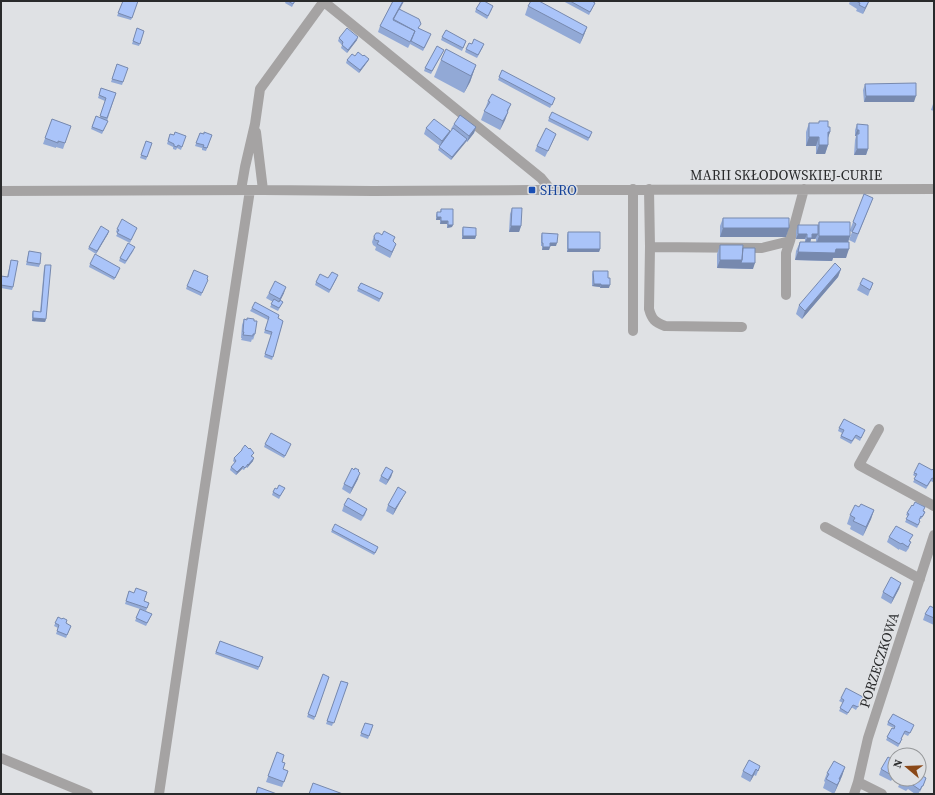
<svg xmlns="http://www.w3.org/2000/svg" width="935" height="795" font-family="'Source Serif 4',serif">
  <rect width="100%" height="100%" fill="#dfe1e4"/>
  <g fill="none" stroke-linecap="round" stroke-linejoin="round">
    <path stroke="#a5a3a3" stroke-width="10" d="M 323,1 L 541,178 L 551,190
      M 256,132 L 263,190
      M 633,189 L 633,331
      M 649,189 L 650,247 L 762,248 L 790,241 L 804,189
      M 241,190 L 245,167 L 255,124 L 260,89 L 324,1
      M 1,191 L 263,190 L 373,191 L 532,190 L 934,189
      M 650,247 L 649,309 C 652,320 655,322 665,326 L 742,327
      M 786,295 L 786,253 L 790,241
      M 879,429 L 859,465 L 934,506
      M 825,527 L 920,579
      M 1,758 L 88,794
      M 858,782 L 882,794
      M 159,794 L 195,551 L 250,190
      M 854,794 L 858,782 L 868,738 L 934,535"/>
  </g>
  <path fill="#92a9d6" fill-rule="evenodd" d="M 123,1 L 138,1 L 131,20 L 117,16 Z
    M 286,1 L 295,1 L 292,7 L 285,3 Z
    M 393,1 L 404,1 L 400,9 L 419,28 L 430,37 L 423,51 L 410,44 L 408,48 L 378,32 L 380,26 Z
    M 563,1 L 592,1 L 595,3 L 589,15 Z
    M 850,1 L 869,1 L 863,14 L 856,11 L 857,9 L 849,4 Z
    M 528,6 L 587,27 L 584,35 L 580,44 L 525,15 Z
    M 476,9 L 492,9 L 487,19 L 475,12 Z
    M 137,28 L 144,31 L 139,46 L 132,44 Z
    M 442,37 L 466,41 L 462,51 L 441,40 Z
    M 339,38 L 357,40 L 347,53 L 341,48 L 342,45 L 338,41 Z
    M 472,44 L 483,47 L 477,58 L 465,52 L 466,49 Z
    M 444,50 L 431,74 L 424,71 L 425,68 Z
    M 355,56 L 363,56 L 369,59 L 368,61 L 359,73 L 346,63 L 347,60 Z
    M 441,60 L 476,65 L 470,82 L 464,93 L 434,77 Z
    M 117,64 L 123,82 L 122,85 L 111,82 Z
    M 502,70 L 554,101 L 550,108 L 498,80 Z
    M 865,84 L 914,102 L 864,102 L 863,90 Z
    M 101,88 L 116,93 L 107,121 L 108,121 L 102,134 L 91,129 L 96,116 L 100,118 L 105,101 L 98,98 Z
    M 488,101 L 511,104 L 505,120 L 500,130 L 481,120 Z
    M 934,101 L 934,111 L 931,110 Z
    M 549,118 L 591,135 L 588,141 L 548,121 Z
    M 52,119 L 71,126 L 63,149 L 56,147 L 56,148 L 43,144 Z
    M 819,121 L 828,127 L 830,132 L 828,138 L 828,145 L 825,154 L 816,154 L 816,146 L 806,146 L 806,132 L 809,123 L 819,123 Z
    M 454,124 L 476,127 L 474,133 L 467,142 L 466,141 L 451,160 L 438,150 L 440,146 L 424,134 L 426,128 L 449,134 L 452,130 L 451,129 Z
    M 857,124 L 868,149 L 866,155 L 854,155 L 855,140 L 856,136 L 855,136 L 855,130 Z
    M 200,133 L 204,134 L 212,135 L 206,151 L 202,150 L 202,148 L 195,146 Z
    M 170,134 L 182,147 L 181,150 L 177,148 L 176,150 L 173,149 L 173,147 L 167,144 Z
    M 556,134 L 554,139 L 545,157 L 535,151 L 537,146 Z
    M 146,141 L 152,143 L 146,160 L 140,158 Z
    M 873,198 L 855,243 L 849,240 L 852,232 L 850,231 L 850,236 L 848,242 L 846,258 L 833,258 L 832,261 L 795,260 L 796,251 L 800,242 L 805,242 L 805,239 L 796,239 L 796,231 L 798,225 L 818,225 L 819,222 L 850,230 L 853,222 ZM 811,239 L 816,239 L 816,242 L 810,242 Z
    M 512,208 L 521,226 L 519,232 L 509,232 L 510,214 Z
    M 441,209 L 452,227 L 447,228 L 447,224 L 440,224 L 440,220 L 436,220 L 436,215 L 437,212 L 440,212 Z
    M 723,218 L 786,237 L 720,237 L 720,226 Z
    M 463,227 L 476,236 L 475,239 L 462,239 L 462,230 Z
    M 137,228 L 130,243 L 116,236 L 118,233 L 116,232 L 117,229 Z
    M 109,231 L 96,254 L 88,249 L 89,247 Z
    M 568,232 L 600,249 L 599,252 L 567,252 L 567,235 Z
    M 542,233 L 556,246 L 550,246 L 549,250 L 542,250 L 542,246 L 541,246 L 541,236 Z
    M 382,235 L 395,237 L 393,242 L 396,244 L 394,249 L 390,258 L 375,250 L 376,247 L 373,245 L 372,242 L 374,236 Z
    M 720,245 L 743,248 L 753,269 L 717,268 L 717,254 Z
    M 134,250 L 125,264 L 119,261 L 120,258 Z
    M 29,251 L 40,264 L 39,267 L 26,265 Z
    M 11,260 L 13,287 L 12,290 L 1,288 L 1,276 L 7,277 Z
    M 90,264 L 119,271 L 114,280 L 89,267 Z
    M 45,265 L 46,319 L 45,322 L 32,321 L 32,314 L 33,311 L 40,312 L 44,268 Z
    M 841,269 L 838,277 L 802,319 L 796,314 L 799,305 Z
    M 593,271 L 608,278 L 609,288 L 600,288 L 600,287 L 592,286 L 592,274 Z
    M 208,276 L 201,296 L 186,289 L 187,286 Z
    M 328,278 L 337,278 L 329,293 L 315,285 L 316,282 Z
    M 361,283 L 382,296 L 379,302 L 357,291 Z
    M 873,283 L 868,296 L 857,290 L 860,284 Z
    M 269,293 L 284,293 L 280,301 L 283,302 L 278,311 L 270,307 L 273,302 L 266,298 Z
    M 252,308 L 278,318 L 283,321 L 272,360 L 264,357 L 271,335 L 264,333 L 268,320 L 250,311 Z
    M 247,318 L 254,321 L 255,334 L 253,340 L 252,339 L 251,342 L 241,340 L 242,338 L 241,338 L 242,325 L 244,319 L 247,320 Z
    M 839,428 L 865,430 L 860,441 L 855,438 L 851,444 L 840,438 L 842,433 L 838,431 Z
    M 265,444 L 290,447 L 284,458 L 264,447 Z
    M 242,449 L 253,456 L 252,457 L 253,461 L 247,468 L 246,467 L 244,470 L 242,469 L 236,475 L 230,470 L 231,467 L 235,463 L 233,461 L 234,458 L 241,451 Z
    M 934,469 L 934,483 L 931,481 L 926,489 L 913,482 L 916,477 L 913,475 L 914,473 Z
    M 393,471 L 391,477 L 386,485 L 379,481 L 381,476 Z
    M 358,472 L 358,479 L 350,494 L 342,489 L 344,484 Z
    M 285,488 L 279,499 L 272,495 L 273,492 L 277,489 Z
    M 403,497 L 393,515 L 386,511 L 388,505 Z
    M 344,505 L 367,509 L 365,515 L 361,521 L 342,511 Z
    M 859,507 L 874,510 L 871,519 L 863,536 L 850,529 L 851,526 L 847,524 L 850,515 Z
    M 924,511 L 925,512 L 924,515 L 921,519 L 920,519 L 919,520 L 919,524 L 917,528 L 905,522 L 908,516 L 906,515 L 907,513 Z
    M 332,530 L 378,547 L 377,550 L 374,555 L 331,532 Z
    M 889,537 L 910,542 L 909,548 L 906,552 L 899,549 L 899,550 L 887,542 Z
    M 901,583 L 899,589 L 891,604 L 881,598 L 883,592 Z
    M 129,591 L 144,601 L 149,603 L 146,611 L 125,604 Z
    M 934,608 L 934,625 L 923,620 L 925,614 Z
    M 140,609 L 152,614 L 146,626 L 135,621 Z
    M 58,617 L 66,623 L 71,626 L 66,638 L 56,634 L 58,628 L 54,626 Z
    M 220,641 L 263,657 L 258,670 L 215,654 Z
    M 323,674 L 329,677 L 314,720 L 307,717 Z
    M 341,681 L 348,683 L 332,726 L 326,724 Z
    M 863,697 L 856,710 L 851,707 L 847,715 L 839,711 L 843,703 L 839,701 L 841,698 Z
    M 888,722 L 913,728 L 908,736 L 904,734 L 901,739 L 901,742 L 898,747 L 886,740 L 892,728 L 894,729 L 894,728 L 887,725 Z
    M 365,723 L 373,725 L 368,739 L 360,736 Z
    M 277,752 L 282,762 L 283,769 L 288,771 L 282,787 L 266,782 Z
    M 760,766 L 756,776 L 754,775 L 750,782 L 741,777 L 743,771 Z
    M 845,767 L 842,776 L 834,794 L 823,788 L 825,782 L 824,781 L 827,773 Z
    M 881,769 L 895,775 L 891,781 L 879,775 Z
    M 921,775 L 926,778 L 920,792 L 920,791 L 918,794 L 915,794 L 908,789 L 906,791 L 898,787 L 901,781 Z"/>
  <path fill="#7789ae" d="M 403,1 L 404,1 L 392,22 Z
    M 869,1 L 868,4 L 863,14 L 865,8 Z
    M 587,27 L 584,35 L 580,44 L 583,35 Z
    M 358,37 L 357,40 L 347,53 L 348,50 Z
    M 369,59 L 368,61 L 359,73 L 360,70 Z
    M 476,65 L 470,82 L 464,93 L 471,76 Z
    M 866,96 L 916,96 L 914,102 L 864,102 Z
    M 508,112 L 505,120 L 500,130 L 503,121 Z
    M 476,127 L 474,133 L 467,142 L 469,136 Z
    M 857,130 L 859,130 L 857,136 L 857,134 L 856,136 L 855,136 Z
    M 450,131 L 448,137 L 440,147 L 442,141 Z
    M 828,132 L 830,132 L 827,140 Z
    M 809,137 L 819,137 L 816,146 L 806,146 Z
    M 467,139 L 466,142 L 451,160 L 452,157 Z
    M 819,145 L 828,145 L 825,154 L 816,154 Z
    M 857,149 L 868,149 L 866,155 L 854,155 Z
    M 437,217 L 441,217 L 440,220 L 436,220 Z
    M 441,221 L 448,221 L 447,224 L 440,224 Z
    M 448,225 L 453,225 L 452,227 L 447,228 Z
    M 511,226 L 521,226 L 519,232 L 509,232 Z
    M 723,228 L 789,228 L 786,237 L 720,237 Z
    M 109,231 L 108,234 L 96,254 L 97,251 Z
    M 798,234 L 807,234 L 805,239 L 796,239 Z
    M 812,234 L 818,234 L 815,239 L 811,239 L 810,244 L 804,244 L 807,238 Z
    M 463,236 L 476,236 L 475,239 L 462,239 Z
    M 819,236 L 850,236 L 847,245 L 816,244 Z
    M 550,243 L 557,243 L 556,246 L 549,246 Z
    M 396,244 L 394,249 L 390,258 L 392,252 Z
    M 543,247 L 550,247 L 549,250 L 542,250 Z
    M 568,249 L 600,249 L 599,252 L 567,252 Z
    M 836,249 L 849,249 L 846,258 L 833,258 L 832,261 L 795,260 L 798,252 Z
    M 720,260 L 742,260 L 755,263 L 753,269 L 717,268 Z
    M 841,269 L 838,277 L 802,319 L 805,311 Z
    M 594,284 L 601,284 L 600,287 L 592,286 Z
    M 601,285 L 610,285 L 609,288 L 600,288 Z
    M 286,287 L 284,293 L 278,305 L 280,299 Z
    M 33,318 L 46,319 L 45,322 L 32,321 Z
    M 254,458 L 253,461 L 247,468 L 248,465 Z
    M 243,466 L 242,469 L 236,475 L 237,472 Z
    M 393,471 L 391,477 L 386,485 L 388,480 Z
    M 360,473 L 358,479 L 350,494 L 352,488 Z
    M 406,492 L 403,497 L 393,515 L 395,509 Z
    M 874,510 L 871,519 L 863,536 L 866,527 Z
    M 901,583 L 899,589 L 891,604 L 893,598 Z
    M 845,767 L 842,776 L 834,794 L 839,779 Z
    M 756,769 L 754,775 L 750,782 L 752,776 Z"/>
  <path fill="#aac4f9" stroke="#7789ae" d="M 123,1 L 138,1 L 132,18 L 118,13 Z
    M 288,1 L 295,1 L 293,4 Z
    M 393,1 L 403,1 L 393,19 L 415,31 L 410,42 L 380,26 Z
    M 481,1 L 484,1 L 493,6 L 488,16 L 476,9 Z
    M 531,1 L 539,1 L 587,27 L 583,35 L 528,6 Z
    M 570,1 L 592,1 L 595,3 L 590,12 Z
    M 856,1 L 869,1 L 865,8 L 859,5 L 860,3 Z
    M 399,9 L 419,19 L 421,24 L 418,28 L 431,34 L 424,48 L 411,41 L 415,31 L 393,20 Z
    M 137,28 L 144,31 L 140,44 L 133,41 Z
    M 347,28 L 358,37 L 348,50 L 342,45 L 343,42 L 339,38 Z
    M 446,30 L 466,41 L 463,48 L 442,37 Z
    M 474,39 L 484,44 L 478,55 L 466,49 L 469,43 L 472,44 Z
    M 437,46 L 444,50 L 432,71 L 425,68 Z
    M 446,49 L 476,65 L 471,76 L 441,60 Z
    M 358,52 L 363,56 L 364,55 L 369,59 L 360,70 L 347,60 L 352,54 L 355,56 Z
    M 117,64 L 128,68 L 123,82 L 112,79 Z
    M 502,70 L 555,98 L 552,105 L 499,77 Z
    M 916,83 L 916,96 L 866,96 L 865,84 Z
    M 101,88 L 116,93 L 107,118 L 100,116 L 106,98 L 99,95 Z
    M 492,94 L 511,104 L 507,111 L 508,112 L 503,121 L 484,111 L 490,102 L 488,101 Z
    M 552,112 L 592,132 L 589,138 L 549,118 Z
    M 460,115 L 476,127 L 469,136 L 454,124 Z
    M 96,116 L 108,121 L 103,131 L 92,127 Z
    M 52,119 L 71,126 L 65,143 L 58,141 L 58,143 L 45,138 Z
    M 434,119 L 450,131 L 442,141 L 426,128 Z
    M 819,121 L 828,121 L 828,127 L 830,127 L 830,132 L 828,132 L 828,145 L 819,145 L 819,137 L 809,137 L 809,123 L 819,123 Z
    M 857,124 L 868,125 L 868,149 L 857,149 L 857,134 L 859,134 L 859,130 L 857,130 Z
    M 453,128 L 467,139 L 452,157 L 439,147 Z
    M 546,128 L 556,134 L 548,151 L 537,146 Z
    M 175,132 L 186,136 L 182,147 L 178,145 L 177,147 L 174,146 L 174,144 L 168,141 L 170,134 L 174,135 Z
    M 204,132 L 212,135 L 207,148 L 203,147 L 204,145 L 196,143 L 200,133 L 204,134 Z
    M 146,141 L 152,143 L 147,157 L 141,155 Z
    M 864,194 L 873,198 L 858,234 L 852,232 L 856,224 L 853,222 Z
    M 512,208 L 522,208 L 521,226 L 511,226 Z
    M 441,209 L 453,209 L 453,225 L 448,225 L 448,221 L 441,221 L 441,217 L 437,217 L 437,212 L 441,212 Z
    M 723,218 L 789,218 L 789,228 L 723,228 Z
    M 122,219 L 137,228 L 131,240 L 117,233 L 119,230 L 117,229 Z
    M 819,222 L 850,222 L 850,236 L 819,236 Z
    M 798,225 L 818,225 L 818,234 L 812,234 L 812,238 L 807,238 L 807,234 L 798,234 Z
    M 101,226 L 109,231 L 97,251 L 89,247 Z
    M 463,227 L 476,228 L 476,236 L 463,236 Z
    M 384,231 L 395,237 L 393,241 L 396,244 L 392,252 L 377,244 L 379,241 L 375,240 L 374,236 L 376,233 L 379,233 L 382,235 Z
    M 568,232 L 600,232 L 600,249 L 568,249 Z
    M 542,233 L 558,234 L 557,243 L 550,243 L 550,247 L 543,247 L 543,243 L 542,243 Z
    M 800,242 L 849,242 L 849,249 L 836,249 L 835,253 L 798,252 Z
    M 128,243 L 135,247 L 126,261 L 120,258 Z
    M 720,245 L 743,245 L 742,260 L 720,260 Z
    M 743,248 L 755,248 L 755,263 L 741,263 L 742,260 Z
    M 29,251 L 41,253 L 40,264 L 27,262 Z
    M 95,254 L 120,268 L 115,278 L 90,264 Z
    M 11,260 L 18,261 L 13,287 L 1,285 L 1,276 L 8,277 Z
    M 835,263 L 841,269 L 805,311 L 799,305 Z
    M 45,265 L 51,265 L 46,319 L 33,318 L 33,311 L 41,312 Z
    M 194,270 L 208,276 L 207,279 L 208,280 L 202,293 L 187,286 Z
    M 593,271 L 608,271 L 608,278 L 610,278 L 610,285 L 601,285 L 601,284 L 594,284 Z
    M 332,272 L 338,275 L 330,290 L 316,282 L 320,274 L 328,278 Z
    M 863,278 L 873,283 L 870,290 L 860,284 Z
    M 275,281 L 286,287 L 280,299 L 269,293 Z
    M 361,283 L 383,293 L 380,299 L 358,288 Z
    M 274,299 L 279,302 L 280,300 L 283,302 L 279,308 L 271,304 Z
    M 255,302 L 279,315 L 278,318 L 283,321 L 273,357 L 265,354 L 272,332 L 265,330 L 269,317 L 252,308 Z
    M 247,318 L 254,319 L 254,321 L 257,321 L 255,334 L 253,334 L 253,336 L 243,335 L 244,332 L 243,332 L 244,319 L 247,320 Z
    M 844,419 L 865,430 L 861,438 L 856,435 L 852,441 L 841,436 L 844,430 L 839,428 Z
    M 271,433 L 291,444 L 285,456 L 265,444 Z
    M 245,445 L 249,449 L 250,448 L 254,453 L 251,456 L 254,458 L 248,465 L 248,464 L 245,468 L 243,466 L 237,472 L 231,467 L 236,461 L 234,458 L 242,450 L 242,449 Z
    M 919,463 L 932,470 L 933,469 L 934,469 L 934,479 L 932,478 L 927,486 L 914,479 L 917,474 L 914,473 Z
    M 386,467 L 393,471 L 388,480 L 381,476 Z
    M 352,468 L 354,470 L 355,468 L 359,470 L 358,471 L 360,473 L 352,488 L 344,484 Z
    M 279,485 L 285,488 L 280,496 L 273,492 L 275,488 L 277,489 Z
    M 398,487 L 406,492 L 395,509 L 388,505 Z
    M 348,498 L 367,509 L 363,516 L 344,505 Z
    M 915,502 L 925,507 L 923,511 L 925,512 L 922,517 L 921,516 L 919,520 L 920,521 L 918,525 L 906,519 L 909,514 L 907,513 L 912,505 L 913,506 Z
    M 861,504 L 874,510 L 866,527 L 853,521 L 855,518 L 850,515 L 855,505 L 859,507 Z
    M 335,524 L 378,547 L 375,553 L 332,530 Z
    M 896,526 L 913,535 L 909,541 L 911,542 L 908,547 L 902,543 L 901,544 L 889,537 Z
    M 891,577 L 901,583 L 893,598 L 883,592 Z
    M 136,588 L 147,592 L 144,601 L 149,603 L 147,608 L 126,601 L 129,591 L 134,593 Z
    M 930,606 L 934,608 L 934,618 L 925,614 Z
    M 140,609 L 152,614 L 147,623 L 136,618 Z
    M 58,617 L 62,619 L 63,618 L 67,620 L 66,623 L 71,626 L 67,635 L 57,631 L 59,625 L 55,623 Z
    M 220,641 L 263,657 L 259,667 L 216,652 Z
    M 323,674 L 329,677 L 315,717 L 308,714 Z
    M 341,681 L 348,683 L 334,723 L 327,721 Z
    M 846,688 L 863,697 L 858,707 L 853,705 L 848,713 L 840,708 L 844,700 L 841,698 Z
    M 893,714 L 914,725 L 910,733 L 905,731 L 901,739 L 902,739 L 899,744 L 887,737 L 892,728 L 894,729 L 895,726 L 888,722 Z
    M 365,723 L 373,725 L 369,736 L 361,733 Z
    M 277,752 L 284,755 L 282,762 L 285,763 L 283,769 L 288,771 L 284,782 L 268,776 Z
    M 888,757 L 895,761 L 895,773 L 893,776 L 881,769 Z
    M 749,760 L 760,766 L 758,771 L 756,769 L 752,776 L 743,771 Z
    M 834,761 L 845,767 L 839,779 L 840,780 L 837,785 L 826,779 L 829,774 L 827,773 Z
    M 919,770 L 923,772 L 921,775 L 926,778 L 923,786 L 922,786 L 920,790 L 910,783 L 909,786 L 901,781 L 902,779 L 919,779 Z
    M 313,783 L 343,794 L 309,794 Z
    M 258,787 L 277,794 L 256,794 Z"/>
  <rect fill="#1a4fb4" stroke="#dfe1e4" stroke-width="1.5" x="528" y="186" width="8" height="8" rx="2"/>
  <g text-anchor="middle" stroke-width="3" stroke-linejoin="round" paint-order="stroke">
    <g font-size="14" fill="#292a2b" stroke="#dfe1e4">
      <text x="786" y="180">MARII SKŁODOWSKIEJ-CURIE</text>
      <text transform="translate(879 660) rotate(-72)" y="5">PORZECZKOWA</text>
    </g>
    <g font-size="14" fill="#164399" stroke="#dfe1e4" text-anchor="start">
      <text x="540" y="195">SHRO</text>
    </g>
  </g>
  <rect width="935" height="795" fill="none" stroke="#292a2b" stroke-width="4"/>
  <g transform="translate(907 767) rotate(289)"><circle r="19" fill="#dfe1e4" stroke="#96989a"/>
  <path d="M0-3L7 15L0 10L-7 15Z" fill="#8a4818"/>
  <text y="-6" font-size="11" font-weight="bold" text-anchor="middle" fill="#292a2b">N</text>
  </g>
</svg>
